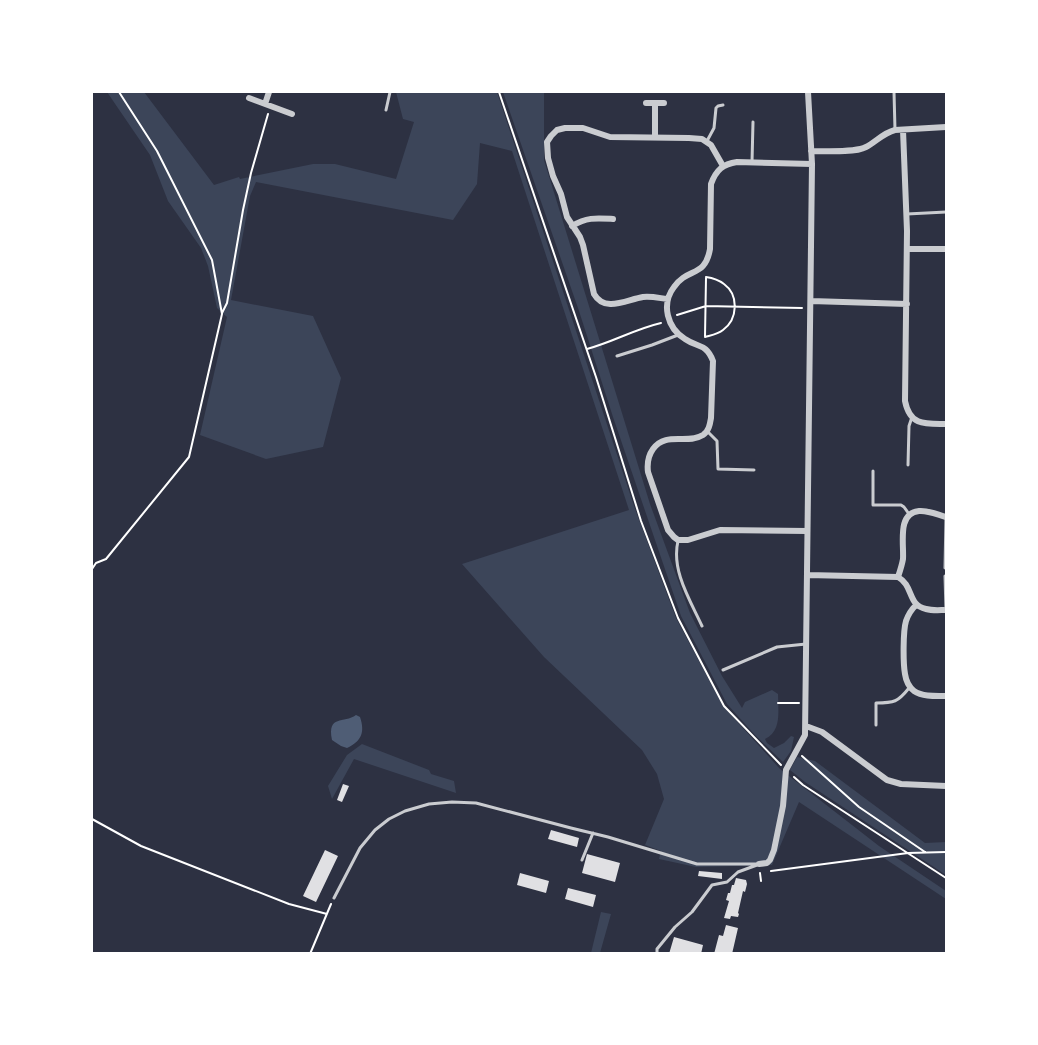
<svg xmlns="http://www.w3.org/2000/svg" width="1038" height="1045" font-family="Spectral,serif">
  <rect width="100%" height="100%" fill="#2d3142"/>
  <path fill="#3c4559" d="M 107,92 L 144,92 L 214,185 L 239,177 L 240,179 L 313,164 L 335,164 L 396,179 L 414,122 L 403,119 L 396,92 L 497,92 L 635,509 L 676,618 L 723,706 L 780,769 L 879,846 L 946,891 L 946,899 L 799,802 L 772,865 L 696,867 L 659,859 L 661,851 L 645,845 L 664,799 L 657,774 L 642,750 L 544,657 L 462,564 L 629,510 L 512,151 L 480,143 L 477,184 L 453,220 L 256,182 L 250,196 L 231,300 L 313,316 L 341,378 L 323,447 L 266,459 L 200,435 L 227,317 L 217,308 L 208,266 L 201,248 L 168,201 L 150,155 Z
    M 503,92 L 544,92 L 544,160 L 650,504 L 690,613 L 722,676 L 742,708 L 745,702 L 772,690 L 778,694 C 778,711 782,731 765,739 L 767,743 L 774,748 L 784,743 L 791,736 L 794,737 L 791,751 L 783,762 L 755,735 L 727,704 L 681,616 L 613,417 L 579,311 Z
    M 362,744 L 429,770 L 431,774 L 454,781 L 456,793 L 354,759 L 332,799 L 328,786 L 347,755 Z
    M 797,757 L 815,761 L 925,843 L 946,842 L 946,875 L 805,782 L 790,770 Z
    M 601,912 L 611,914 L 600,953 L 591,953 Z"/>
  <path fill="#4f5d75" d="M 356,715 L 360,717 C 365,732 362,741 347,748 L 341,746 L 332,740 C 327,714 344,724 356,715 Z"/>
  <path fill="#e0e0e3" d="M 343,784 L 349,786 L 342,802 L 337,800 Z
    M 551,830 L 579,838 L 577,847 L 548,839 Z
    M 325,850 L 338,856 L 316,902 L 303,896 Z
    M 587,854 L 620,863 L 615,882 L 582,873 Z
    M 699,871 L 722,873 L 722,879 L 698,876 Z
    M 520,873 L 549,881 L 546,893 L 517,885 Z
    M 736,878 L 746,880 L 747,884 L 745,892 L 743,891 L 738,913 L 739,914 L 738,917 L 731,916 L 730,919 L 724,918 L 729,901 L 726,900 L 728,893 L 730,893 L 732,885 L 734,885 Z
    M 568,888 L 596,895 L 593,907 L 565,899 Z
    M 726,925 L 738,928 L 732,954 L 714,954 L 719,935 L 723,936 Z
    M 674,937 L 703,945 L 701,954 L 669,954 Z"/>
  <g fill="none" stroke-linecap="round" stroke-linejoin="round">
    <path stroke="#fff" stroke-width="2" d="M 499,92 L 596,377 L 641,521 L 678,618 L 724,706 L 781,765
      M 222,313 L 227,303 L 243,210 L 251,173 L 268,114
      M 677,315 L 706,306 L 802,308
      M 705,336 L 706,278
      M 705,337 C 712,335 718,334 723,330 C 738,319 739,295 724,284 C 719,280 713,278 706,277
      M 587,349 C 613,342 635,329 661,323
      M 92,569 L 96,563 L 106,559 L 189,457 L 222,314 L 212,260 L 157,151 L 119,92
      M 778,703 L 799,703
      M 802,756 L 859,807 L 925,852
      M 794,777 L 803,785 L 946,878
      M 92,819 L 141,846 L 289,904 L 327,914
      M 771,871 L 908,853 L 946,852
      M 760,873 L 761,881
      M 310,954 L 331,904"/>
    <path stroke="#caccd0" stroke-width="3" d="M 894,92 L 895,130
      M 386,110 L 390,92
      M 707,141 L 714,128 L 716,108 L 718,106 L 723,105
      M 752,162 L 753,122
      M 907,214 L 946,212
      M 617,356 L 652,345 L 678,335
      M 707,431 L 717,441 L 718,469 L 754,470
      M 908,465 L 909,426 L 912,417
      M 873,471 L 873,505 L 901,505 L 904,507 L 909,514
      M 678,541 C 671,570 690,600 702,626
      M 945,568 L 946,517
      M 945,576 L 946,610
      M 723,670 L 777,647 L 806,644
      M 876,725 L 876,703 C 894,703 898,702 909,688
      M 582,860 L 593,833
      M 334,898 L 360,848 L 375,830 L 389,819 L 405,811 L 429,804 L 452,802 L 476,803 L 571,828 L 608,837 L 697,864 L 757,864
      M 657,954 L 657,949 L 675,927 L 692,912 L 712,885 L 727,882 L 738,872 L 757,865"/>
    <path stroke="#caccd0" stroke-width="6" d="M 249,98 L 292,114
      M 646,103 L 664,103
      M 265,104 L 269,92
      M 903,130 L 907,231 L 905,401 C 910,426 925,424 946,424
      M 655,137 L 655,103
      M 811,151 C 824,151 855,153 866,147 C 876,142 883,133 895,130 L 946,127
      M 572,226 C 587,217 596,218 613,219
      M 907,249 L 946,249
      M 667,299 C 659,298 651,296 643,297 C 626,300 605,313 594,294 L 583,245 L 580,237 L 567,217 L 561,194 L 553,176 L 548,158 L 547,142 L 551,136 L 557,130 L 565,128 L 583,128 L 610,137 L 689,138 L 702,139 L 711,145 L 723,166
      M 811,301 L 907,304
      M 807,531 L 720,530 L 688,540 L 678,540 L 674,537 L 668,530 L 648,472 C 647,464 648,456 653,449 C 666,431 687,445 703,435 C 709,431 710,424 711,418 L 713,361 C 706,343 698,348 685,339 C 667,328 661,304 674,287 C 688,267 705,278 710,249 L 711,184 C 716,170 723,164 737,162 L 812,164
      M 807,575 L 898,577 C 914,586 907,605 926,609 C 933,611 940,610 946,610
      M 898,577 C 900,571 902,565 903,559 C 904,543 897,513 919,511 C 928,510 938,515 946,517
      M 916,605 C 912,609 908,615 906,621 C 903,631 903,663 905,674 C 906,681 909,687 914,691 C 923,697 936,696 946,696
      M 806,726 L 822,732 L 887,780 L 901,784 L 946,786
      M 759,864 L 767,863 L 770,860 L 774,850 L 783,806 L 786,770 L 805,735 L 812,164 L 808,92"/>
  </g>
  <rect width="1038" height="1045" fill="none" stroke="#ffffff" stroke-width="186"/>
</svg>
